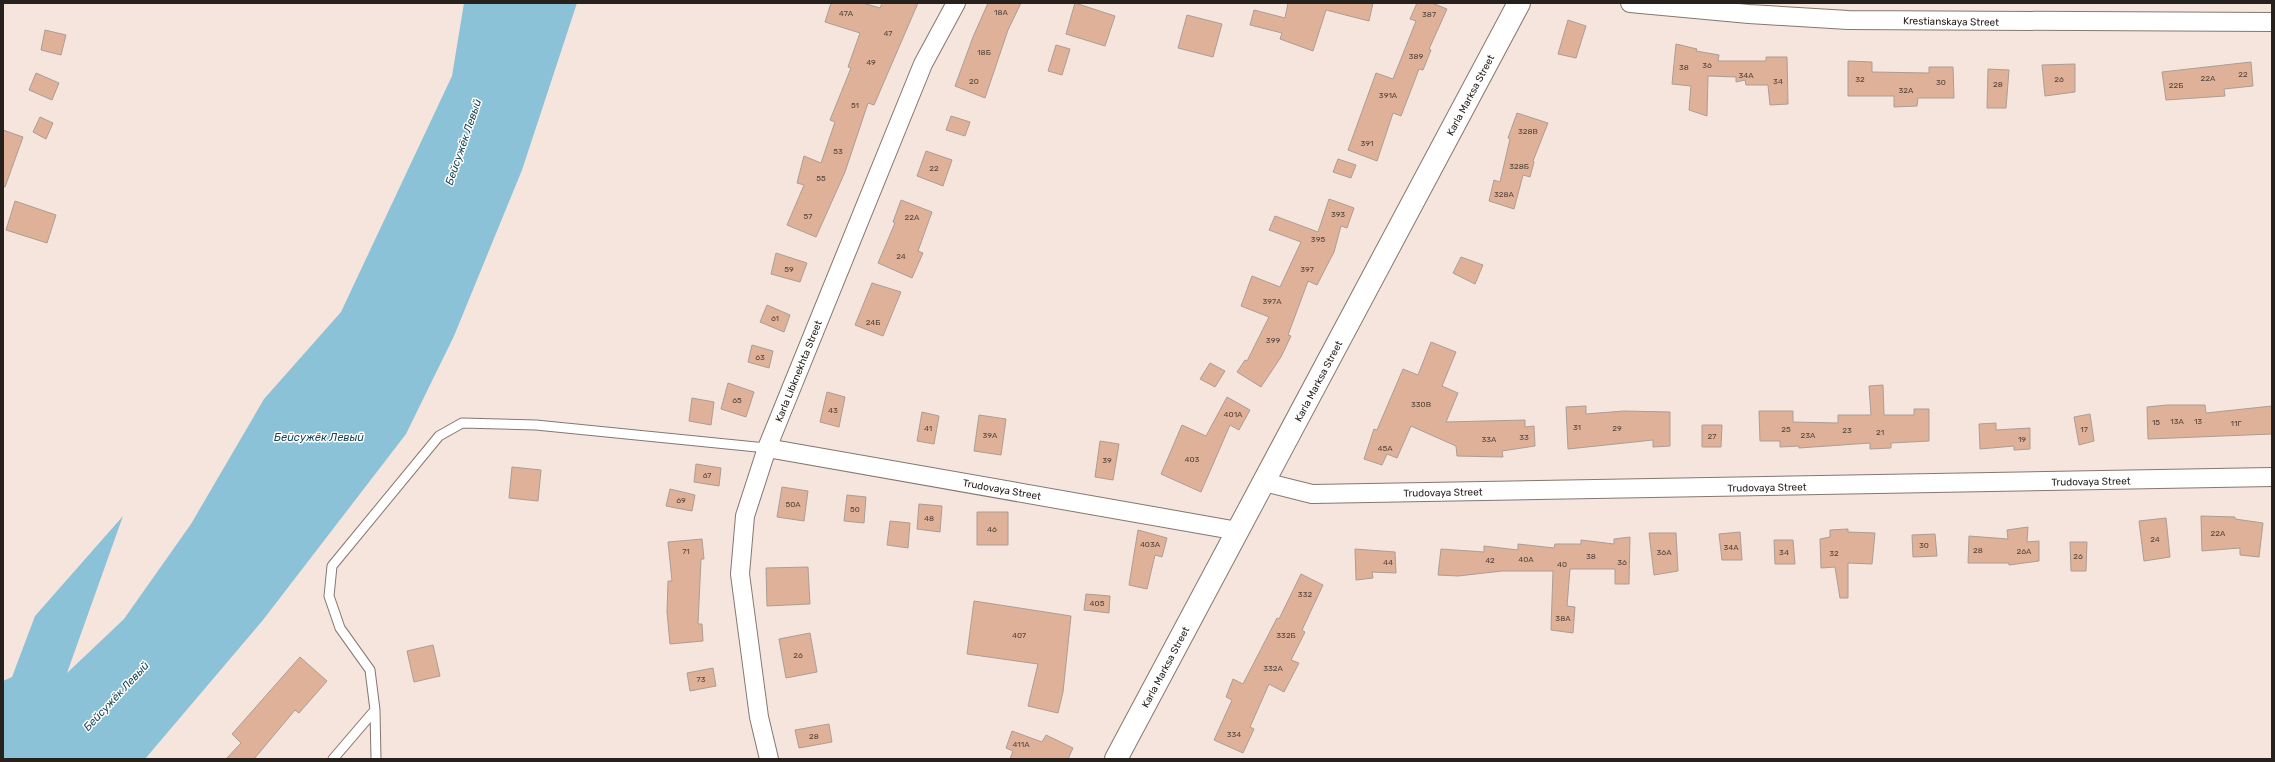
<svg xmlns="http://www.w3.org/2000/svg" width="2275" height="762" font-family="Rubik,sans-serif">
  <rect width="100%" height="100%" fill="#f5e5dc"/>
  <path fill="#8bc2d7" d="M 464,3 L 577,3 L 522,170 L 454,336 L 406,434 L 263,620 L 145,759 L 3,759 L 3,681 L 12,677 L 35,616 L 123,516 L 67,673 L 124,619 L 191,524 L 264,399 L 341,312 L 452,76 Z"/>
  <path fill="#dfb198" stroke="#ac9d95" d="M 831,3 L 863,3 L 880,8 L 882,3 L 918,3 L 874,105 L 868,103 L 845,172 L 816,237 L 787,225 L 804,185 L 797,183 L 804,156 L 821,163 L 835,122 L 830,120 L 851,68 L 848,67 L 860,33 L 825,22 Z
    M 988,3 L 1021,3 L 1008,30 L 985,98 L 955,86 L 973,37 Z
    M 1075,3 L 1115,16 L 1105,46 L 1066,34 Z
    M 1288,3 L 1373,3 L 1369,21 L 1326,10 L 1313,51 L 1280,39 L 1282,33 L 1250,25 L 1254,10 L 1285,18 Z
    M 1417,3 L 1432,3 L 1447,9 L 1429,49 L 1431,50 L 1423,70 L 1419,69 L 1401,116 L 1393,113 L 1377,161 L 1348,150 L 1376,73 L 1393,79 L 1416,21 L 1410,19 Z
    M 1187,15 L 1222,24 L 1213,57 L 1178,48 Z
    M 1568,20 L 1586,26 L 1576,58 L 1558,54 Z
    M 45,30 L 66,35 L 61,55 L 41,50 Z
    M 1676,44 L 1697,49 L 1696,51 L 1719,55 L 1718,61 L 1766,61 L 1766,57 L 1787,57 L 1788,104 L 1770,105 L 1768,85 L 1746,85 L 1745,80 L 1736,82 L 1736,77 L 1708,76 L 1707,116 L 1689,110 L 1691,86 L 1672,84 Z
    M 1056,45 L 1070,49 L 1062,75 L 1048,71 Z
    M 1848,61 L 1872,62 L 1872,72 L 1929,73 L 1929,67 L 1953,67 L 1954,98 L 1918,98 L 1917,106 L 1894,107 L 1894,96 L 1848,96 Z
    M 2251,62 L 2253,86 L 2224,89 L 2225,96 L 2166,100 L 2162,72 Z
    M 2075,64 L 2075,92 L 2045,96 L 2042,65 Z
    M 1988,69 L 2009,70 L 2006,108 L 1987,108 Z
    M 36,73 L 59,83 L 52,100 L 29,90 Z
    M 1517,113 L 1548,123 L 1533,161 L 1534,162 L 1530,177 L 1523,175 L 1514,209 L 1489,201 L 1494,180 L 1500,182 L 1510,139 L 1508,138 Z
    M 951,116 L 970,122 L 965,136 L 946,130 Z
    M 40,117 L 53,123 L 46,139 L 33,132 Z
    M 3,130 L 23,137 L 5,187 L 3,187 Z
    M 926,151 L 952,160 L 943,186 L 917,176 Z
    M 1338,159 L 1356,165 L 1351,178 L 1333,172 Z
    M 1329,199 L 1354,208 L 1347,228 L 1341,226 L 1334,252 L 1317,285 L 1308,281 L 1288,335 L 1291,336 L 1281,357 L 1261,387 L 1237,372 L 1245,360 L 1247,361 L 1269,317 L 1241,306 L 1252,276 L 1280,287 L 1301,242 L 1269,230 L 1275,216 L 1318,232 Z
    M 901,200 L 932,212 L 918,251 L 923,253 L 912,278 L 878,263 L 895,223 L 893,222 Z
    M 15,201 L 56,215 L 47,243 L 6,230 Z
    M 776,253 L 807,263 L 800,282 L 771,274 Z
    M 1461,257 L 1483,265 L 1475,284 L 1453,273 Z
    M 872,283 L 901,292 L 883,336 L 855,325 Z
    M 767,305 L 790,315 L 784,332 L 760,322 Z
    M 1431,342 L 1456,352 L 1442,386 L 1458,393 L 1446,422 L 1525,420 L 1525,427 L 1534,426 L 1535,446 L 1502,451 L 1503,457 L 1457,456 L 1456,446 L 1411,426 L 1397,458 L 1387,454 L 1382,465 L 1364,459 L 1374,429 L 1377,430 L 1403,369 L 1418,375 Z
    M 752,345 L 773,351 L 769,368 L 748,362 Z
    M 1210,363 L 1225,371 L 1215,387 L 1200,379 Z
    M 728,383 L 754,392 L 746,417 L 721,409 Z
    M 1883,385 L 1884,415 L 1914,415 L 1914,409 L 1929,409 L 1929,441 L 1891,443 L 1891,448 L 1870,449 L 1870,443 L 1799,448 L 1799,446 L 1780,447 L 1780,441 L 1760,441 L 1759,411 L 1793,411 L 1793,422 L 1838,423 L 1838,415 L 1871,415 L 1869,386 Z
    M 827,392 L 845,397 L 839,427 L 820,422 Z
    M 1227,397 L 1250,410 L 1239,430 L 1230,425 L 1201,492 L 1161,474 L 1182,425 L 1206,436 Z
    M 692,398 L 714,402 L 711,425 L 689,421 Z
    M 2167,405 L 2205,405 L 2206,413 L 2272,406 L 2272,434 L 2148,439 L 2147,407 Z
    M 1586,406 L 1586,414 L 1624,411 L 1670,412 L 1670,446 L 1653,447 L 1653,440 L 1568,449 L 1566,407 Z
    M 922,412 L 939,416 L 934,444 L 917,441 Z
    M 2090,414 L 2094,441 L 2079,445 L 2074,417 Z
    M 979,415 L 1006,419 L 1001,455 L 974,451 Z
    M 1996,423 L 1996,430 L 2030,428 L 2030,449 L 2014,450 L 2014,446 L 1980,449 L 1979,424 Z
    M 1702,425 L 1722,425 L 1721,447 L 1702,447 Z
    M 1100,441 L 1119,444 L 1113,480 L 1095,477 Z
    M 696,464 L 721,468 L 719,486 L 694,482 Z
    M 512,467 L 541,470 L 538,501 L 509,498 Z
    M 782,487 L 808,491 L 804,521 L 777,517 Z
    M 670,489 L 695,495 L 692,511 L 666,506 Z
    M 847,495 L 866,497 L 864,523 L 844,521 Z
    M 919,504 L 942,506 L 940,532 L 917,529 Z
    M 977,512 L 1008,512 L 1008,545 L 977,545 Z
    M 2201,516 L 2235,517 L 2235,519 L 2263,523 L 2259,557 L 2240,555 L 2240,548 L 2202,551 Z
    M 2166,518 L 2170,557 L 2144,561 L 2139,521 Z
    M 890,521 L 910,523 L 908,548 L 887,545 Z
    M 2028,527 L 2027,542 L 2039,541 L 2039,561 L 2009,565 L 2009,563 L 1968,563 L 1969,536 L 2008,539 L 2007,530 Z
    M 1848,529 L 1848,532 L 1875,533 L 1872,564 L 1848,563 L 1848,598 L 1840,598 L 1835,567 L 1821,568 L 1820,539 L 1830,537 L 1830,530 Z
    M 1138,530 L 1167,538 L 1162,557 L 1155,555 L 1147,589 L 1129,585 Z
    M 1740,532 L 1742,560 L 1722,560 L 1719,534 Z
    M 1649,533 L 1676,533 L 1678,571 L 1654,575 Z
    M 1935,534 L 1937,556 L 1913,557 L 1912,535 Z
    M 1630,537 L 1629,584 L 1615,584 L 1615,569 L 1570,569 L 1567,606 L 1575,607 L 1573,633 L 1551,630 L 1553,571 L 1502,571 L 1458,576 L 1438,575 L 1441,549 L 1484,552 L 1484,546 L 1518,550 L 1518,544 L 1554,548 L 1555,544 L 1581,544 L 1581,540 L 1614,544 L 1614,539 Z
    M 702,539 L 704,559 L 701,559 L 698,624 L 702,624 L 703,641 L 670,644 L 667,612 L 668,581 L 672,581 L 668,542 Z
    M 1774,540 L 1793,540 L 1795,564 L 1775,564 Z
    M 2070,542 L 2087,542 L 2086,571 L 2071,571 Z
    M 1355,549 L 1395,552 L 1396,573 L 1372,572 L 1373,578 L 1356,580 Z
    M 808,567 L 810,604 L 767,606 L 766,568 Z
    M 1301,574 L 1323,585 L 1302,630 L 1305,632 L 1291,660 L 1299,663 L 1284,692 L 1269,684 L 1250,727 L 1254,729 L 1243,753 L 1214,740 L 1232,700 L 1226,697 L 1233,679 L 1243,684 L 1277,618 L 1279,619 Z
    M 1086,594 L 1110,596 L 1109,613 L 1084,610 Z
    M 974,601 L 1071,616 L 1063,692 L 1058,713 L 1028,706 L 1038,664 L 967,654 Z
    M 810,633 L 817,672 L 786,678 L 779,639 Z
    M 433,645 L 440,676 L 414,682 L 407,651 Z
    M 300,657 L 327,681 L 299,713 L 295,710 L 254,759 L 226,759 L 241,743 L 232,734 Z
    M 713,668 L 716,686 L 690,691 L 687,673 Z
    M 829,724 L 832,742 L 799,748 L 795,730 Z
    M 1012,731 L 1042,742 L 1046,735 L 1073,748 L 1068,759 L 1010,759 L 1013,751 L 1006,748 Z"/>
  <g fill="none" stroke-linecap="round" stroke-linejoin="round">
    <defs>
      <path id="lane" d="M 333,759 L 375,710
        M 376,759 L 375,710 L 370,670 L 340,628 L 329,596 L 332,566 L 439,436 L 462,423 L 536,425 L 767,448"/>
      <path id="street" d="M 1630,3 L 1749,14 L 1848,20 L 2272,22
        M 767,448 L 1238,531
        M 1264,482 L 1312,494 L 2272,477
        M 769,759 L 759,717 L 740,574 L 745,516 L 767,448 L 923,64 L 956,3"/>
      <path id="secondary" d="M 1116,759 L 1519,3"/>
    </defs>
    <use href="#lane" stroke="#85776f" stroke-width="11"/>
    <use href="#street" stroke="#85776f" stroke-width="20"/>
    <use href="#secondary" stroke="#85776f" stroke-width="24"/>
    <use href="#lane" stroke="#fff" stroke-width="9"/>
    <use href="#street" stroke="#fff" stroke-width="18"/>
    <use href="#secondary" stroke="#fff" stroke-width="22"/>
  </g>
  <g text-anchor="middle" stroke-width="3" stroke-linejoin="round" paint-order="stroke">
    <g font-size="8" fill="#55453c">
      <text x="1001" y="15">18А</text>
      <text x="846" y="16">47А</text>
      <text x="1429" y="17">387</text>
      <text x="888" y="36">47</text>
      <text x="984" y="55">18Б</text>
      <text x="1416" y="59">389</text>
      <text x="871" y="65">49</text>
      <text x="1707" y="68">36</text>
      <text x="1684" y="70">38</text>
      <text x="2243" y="77">22</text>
      <text x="1746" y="78">34А</text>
      <text x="2208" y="81">22А</text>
      <text x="1860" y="82">32</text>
      <text x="2059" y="82">26</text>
      <text x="974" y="84">20</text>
      <text x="1778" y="84">34</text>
      <text x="1941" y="85">30</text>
      <text x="1998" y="87">28</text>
      <text x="2176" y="88">22Б</text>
      <text x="1906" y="93">32А</text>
      <text x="1388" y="98">391А</text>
      <text x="855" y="108">51</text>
      <text x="1528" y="134">328В</text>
      <text x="1367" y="146">391</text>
      <text x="838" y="154">53</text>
      <text x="1519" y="169">328Б</text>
      <text x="934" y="171">22</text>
      <text x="821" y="181">55</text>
      <text x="1504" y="197">328А</text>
      <text x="1338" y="217">393</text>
      <text x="808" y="219">57</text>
      <text x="912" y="220">22А</text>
      <text x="1318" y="242">395</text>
      <text x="901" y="259">24</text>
      <text x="789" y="272">59</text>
      <text x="1307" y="272">397</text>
      <text x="1272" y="304">397А</text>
      <text x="775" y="321">61</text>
      <text x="873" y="325">24Б</text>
      <text x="1273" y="343">399</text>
      <text x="760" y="360">63</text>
      <text x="737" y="403">65</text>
      <text x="1421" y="407">330В</text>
      <text x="833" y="413">43</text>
      <text x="1233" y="417">401А</text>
      <text x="2177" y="424">13А</text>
      <text x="2198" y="424">13</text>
      <text x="2156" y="425">15</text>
      <text x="2236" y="426">11Г</text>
      <text x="1577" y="430">31</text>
      <text x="928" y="431">41</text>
      <text x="1617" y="431">29</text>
      <text x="1786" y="432">25</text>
      <text x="2084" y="432">17</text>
      <text x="1847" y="433">23</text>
      <text x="1880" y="435">21</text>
      <text x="990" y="438">39А</text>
      <text x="1808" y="438">23А</text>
      <text x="1712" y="439">27</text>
      <text x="1524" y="440">33</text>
      <text x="1489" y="442">33А</text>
      <text x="2022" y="442">19</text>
      <text x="1385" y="451">45А</text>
      <text x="1192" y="462">403</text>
      <text x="1107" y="463">39</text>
      <text x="707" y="478">67</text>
      <text x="681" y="503">69</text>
      <text x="793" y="507">50А</text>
      <text x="855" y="512">50</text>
      <text x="929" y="521">48</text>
      <text x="992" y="532">46</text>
      <text x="2218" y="536">22А</text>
      <text x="2155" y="542">24</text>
      <text x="1150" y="547">403А</text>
      <text x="1924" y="548">30</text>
      <text x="1731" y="550">34А</text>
      <text x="1978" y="553">28</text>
      <text x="686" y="554">71</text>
      <text x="2024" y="554">26А</text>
      <text x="1664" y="555">36А</text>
      <text x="1784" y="555">34</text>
      <text x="1834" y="556">32</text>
      <text x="1591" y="559">38</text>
      <text x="2078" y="559">26</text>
      <text x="1526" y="562">40А</text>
      <text x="1490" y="563">42</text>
      <text x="1388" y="565">44</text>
      <text x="1622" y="565">36</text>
      <text x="1562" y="567">40</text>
      <text x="1305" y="597">332</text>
      <text x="1097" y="606">405</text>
      <text x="1563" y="621">38А</text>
      <text x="1019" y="638">407</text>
      <text x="1286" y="638">332Б</text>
      <text x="798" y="658">26</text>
      <text x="1273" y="671">332А</text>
      <text x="701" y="682">73</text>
      <text x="1234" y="737">334</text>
      <text x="814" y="739">28</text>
      <text x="1021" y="747">411А</text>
    </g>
    <g font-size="10" fill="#27211e" stroke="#fff">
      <text transform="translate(1951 21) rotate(1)" y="4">Krestianskaya Street</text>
      <text transform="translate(1470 95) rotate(-62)" y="4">Karla Marksa Street</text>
      <text transform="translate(798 371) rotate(-68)" y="4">Karla Libknekhta Street</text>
      <text transform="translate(1318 381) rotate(-62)" y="4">Karla Marksa Street</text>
      <text transform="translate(2091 481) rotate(-1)" y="4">Trudovaya Street</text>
      <text transform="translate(1767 487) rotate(-1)" y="4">Trudovaya Street</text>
      <text transform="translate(1002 489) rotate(10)" y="4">Trudovaya Street</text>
      <text transform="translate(1443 492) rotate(-1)" y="4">Trudovaya Street</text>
      <text transform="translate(1165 667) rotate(-62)" y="4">Karla Marksa Street</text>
    </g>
    <g font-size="11" font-style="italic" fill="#164555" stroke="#fff">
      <text transform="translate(463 142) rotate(-71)" y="4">Бейсужёк Левый</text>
      <text x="319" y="441">Бейсужёк Левый</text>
      <text transform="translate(116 696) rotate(-47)" y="4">Бейсужёк Левый</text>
    </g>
  </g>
  <rect width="2275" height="762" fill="none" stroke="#27211e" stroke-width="8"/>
</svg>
